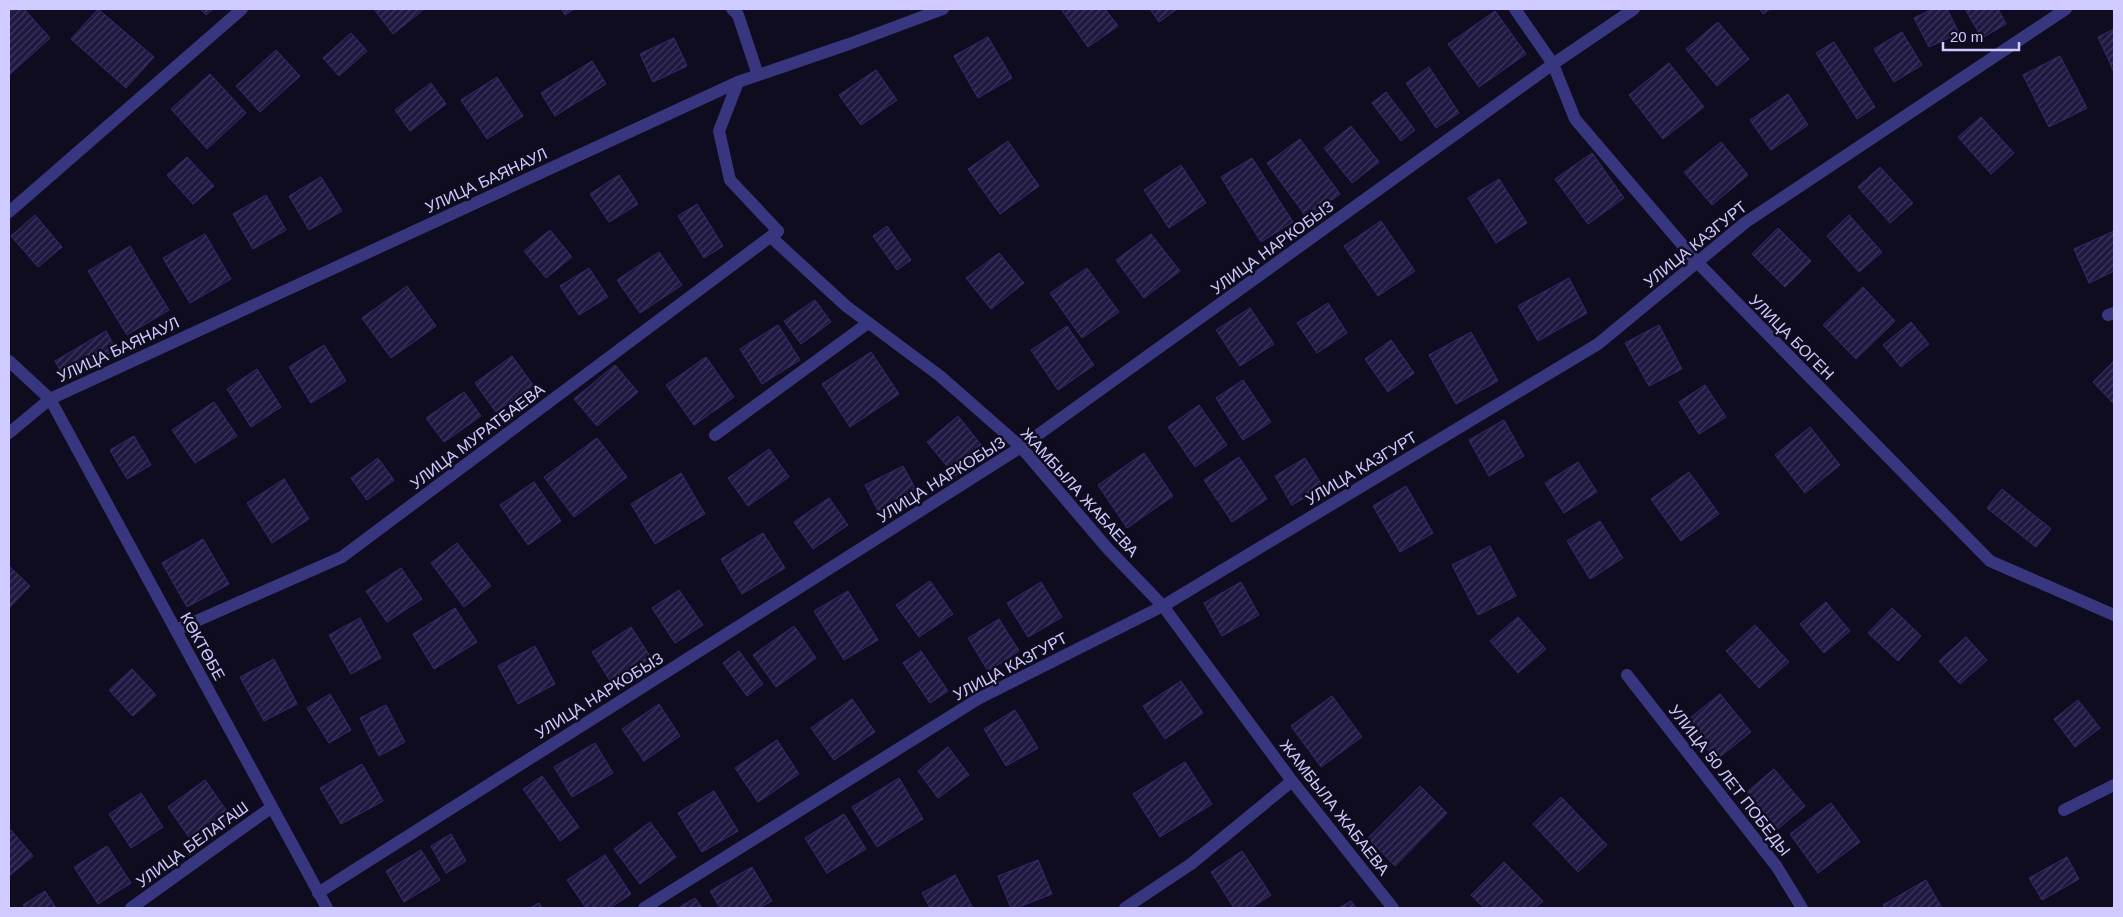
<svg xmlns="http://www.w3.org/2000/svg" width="2123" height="917" font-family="Arial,sans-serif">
  <defs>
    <pattern id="building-hatch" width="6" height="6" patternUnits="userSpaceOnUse" patternTransform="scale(1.25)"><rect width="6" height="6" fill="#1f1840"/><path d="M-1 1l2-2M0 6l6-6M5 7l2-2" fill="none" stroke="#3e385d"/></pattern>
  </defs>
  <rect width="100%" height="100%" fill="#0f0c1f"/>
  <path fill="url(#building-hatch)" stroke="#362a6c" d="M 9,9 L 24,9 L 50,38 L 9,75 Z
    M 98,9 L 154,57 L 126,88 L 71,39 Z
    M 200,9 L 213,9 L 206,15 Z
    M 374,9 L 422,9 L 423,10 L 393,34 Z
    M 561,9 L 574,9 L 565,15 Z
    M 1061,9 L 1105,9 L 1118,26 L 1088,47 Z
    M 1150,9 L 1177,9 L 1159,22 Z
    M 1760,9 L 1770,9 L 1763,14 Z
    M 1933,9 L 1947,9 L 1959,33 L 1929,47 L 1914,18 Z
    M 1965,9 L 1998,9 L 2006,24 L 1982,38 Z
    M 1495,11 L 1526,54 L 1479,87 L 1448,44 Z
    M 1718,22 L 1749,59 L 1717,86 L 1686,49 Z
    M 2114,29 L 2114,72 L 2098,37 Z
    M 1902,32 L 1922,65 L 1894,82 L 1874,49 Z
    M 351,33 L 367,51 L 339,76 L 323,58 Z
    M 988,37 L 1012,78 L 978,98 L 954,56 Z
    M 674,38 L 687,66 L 653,82 L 640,54 Z
    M 1834,42 L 1875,107 L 1857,119 L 1816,53 Z
    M 276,50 L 300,76 L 260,112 L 236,86 Z
    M 2060,56 L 2087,108 L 2049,127 L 2023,75 Z
    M 592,61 L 606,84 L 555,116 L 541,93 Z
    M 1669,63 L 1704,107 L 1663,139 L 1629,95 Z
    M 1429,67 L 1459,113 L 1436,128 L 1406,83 Z
    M 876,70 L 897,100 L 861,125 L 839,95 Z
    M 210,74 L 246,113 L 207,149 L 171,109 Z
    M 497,77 L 523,116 L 487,139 L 461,100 Z
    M 431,83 L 446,104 L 410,131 L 395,110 Z
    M 1386,92 L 1415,130 L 1401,141 L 1372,103 Z
    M 1788,94 L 1808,125 L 1771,150 L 1750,120 Z
    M 1981,117 L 2014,153 L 1991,174 L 1958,137 Z
    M 1351,126 L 1379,162 L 1352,183 L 1324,148 Z
    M 1300,139 L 1340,194 L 1307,218 L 1267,163 Z
    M 1008,141 L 1039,186 L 1000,214 L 968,169 Z
    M 1721,142 L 1748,175 L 1712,205 L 1684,172 Z
    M 1592,153 L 1624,198 L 1588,224 L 1555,179 Z
    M 187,157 L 214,186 L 193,204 L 167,175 Z
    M 1252,158 L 1293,222 L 1261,242 L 1221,177 Z
    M 1181,165 L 1206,203 L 1169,228 L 1144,190 Z
    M 1880,167 L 1913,203 L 1890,223 L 1858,187 Z
    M 619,175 L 638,204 L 609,222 L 590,194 Z
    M 321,177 L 342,211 L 309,230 L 289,196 Z
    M 1499,179 L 1527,223 L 1496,243 L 1468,198 Z
    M 266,195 L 286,230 L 253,249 L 233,214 Z
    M 697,204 L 723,246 L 704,258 L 678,216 Z
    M 35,215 L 62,247 L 38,267 L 11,236 Z
    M 1849,215 L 1882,252 L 1859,272 L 1827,236 Z
    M 1381,221 L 1415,271 L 1378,296 L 1344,246 Z
    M 887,226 L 911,260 L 897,270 L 873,236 Z
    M 1778,228 L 1811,261 L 1785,287 L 1752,254 Z
    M 550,230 L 572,257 L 546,278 L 524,251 Z
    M 2114,231 L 2114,271 L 2089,283 L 2074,249 Z
    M 205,234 L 231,279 L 190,303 L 163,258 Z
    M 1151,234 L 1180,271 L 1144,298 L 1116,260 Z
    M 130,246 L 169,310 L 127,335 L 88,271 Z
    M 659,252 L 682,285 L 640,313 L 617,280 Z
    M 999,253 L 1024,283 L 991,309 L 966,278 Z
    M 589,268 L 608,297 L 579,315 L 560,286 Z
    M 1087,268 L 1119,312 L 1082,338 L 1050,293 Z
    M 1569,278 L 1587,313 L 1538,341 L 1518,306 Z
    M 407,286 L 436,326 L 391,358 L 362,318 Z
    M 1863,287 L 1895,321 L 1856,359 L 1823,325 Z
    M 815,300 L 831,322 L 801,344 L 784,321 Z
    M 1328,303 L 1347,333 L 1317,353 L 1297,323 Z
    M 1250,308 L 1274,344 L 1240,366 L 1216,330 Z
    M 1911,322 L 1929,344 L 1901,367 L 1883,345 Z
    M 778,325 L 800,360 L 762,384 L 740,349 Z
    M 1659,325 L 1682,369 L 1649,386 L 1625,343 Z
    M 1067,326 L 1094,365 L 1058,390 L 1031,350 Z
    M 106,331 L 116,349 L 65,379 L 55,361 Z
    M 1471,332 L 1498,381 L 1456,404 L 1429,355 Z
    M 1391,340 L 1414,373 L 1388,392 L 1365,359 Z
    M 324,345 L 346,381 L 311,403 L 289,367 Z
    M 871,352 L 899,394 L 850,427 L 822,384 Z
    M 512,356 L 533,385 L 496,412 L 475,383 Z
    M 706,357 L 734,397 L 694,425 L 666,385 Z
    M 2114,361 L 2114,404 L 2093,382 Z
    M 615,365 L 638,392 L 597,426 L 574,399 Z
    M 257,369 L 281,407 L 251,427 L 227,389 Z
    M 1243,380 L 1271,422 L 1243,440 L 1216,398 Z
    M 1705,385 L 1726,417 L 1699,434 L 1679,402 Z
    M 464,392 L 481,416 L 444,442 L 426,418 Z
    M 214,402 L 237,436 L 195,463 L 172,430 Z
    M 1199,405 L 1227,445 L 1195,467 L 1168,427 Z
    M 958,416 L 986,451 L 955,476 L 927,442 Z
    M 1504,420 L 1524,456 L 1489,476 L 1469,440 Z
    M 1810,427 L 1840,465 L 1805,493 L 1775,455 Z
    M 134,436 L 151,465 L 127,479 L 110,450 Z
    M 597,438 L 627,477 L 574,517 L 544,477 Z
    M 769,449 L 789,477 L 748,506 L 728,478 Z
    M 1144,453 L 1173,496 L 1127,528 L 1098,485 Z
    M 1239,457 L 1267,499 L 1232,522 L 1204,480 Z
    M 378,458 L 394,480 L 367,500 L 351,478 Z
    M 1305,458 L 1323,487 L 1292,505 L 1275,476 Z
    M 1578,462 L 1597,492 L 1564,513 L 1545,483 Z
    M 903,466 L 919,495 L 880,515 L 865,485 Z
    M 1689,472 L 1719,514 L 1681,541 L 1651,499 Z
    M 681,473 L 705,514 L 655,544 L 631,504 Z
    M 284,479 L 309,519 L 272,543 L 247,503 Z
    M 534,482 L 561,521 L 528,545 L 500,505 Z
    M 1406,486 L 1433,533 L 1400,552 L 1373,506 Z
    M 2002,489 L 2051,529 L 2036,547 L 1987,508 Z
    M 829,498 L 848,525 L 813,549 L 794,522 Z
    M 1600,521 L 1623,558 L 1590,579 L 1567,541 Z
    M 763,533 L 785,568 L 742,594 L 721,559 Z
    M 203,539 L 229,584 L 187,607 L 162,563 Z
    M 457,543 L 491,586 L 464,607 L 431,563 Z
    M 1490,546 L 1516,596 L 1478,615 L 1452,565 Z
    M 9,566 L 30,586 L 9,608 Z
    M 401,568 L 422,599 L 387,622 L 366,591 Z
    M 930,581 L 953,614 L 919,637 L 896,605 Z
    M 1041,582 L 1062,617 L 1028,637 L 1007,603 Z
    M 1241,582 L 1259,615 L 1222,636 L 1204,603 Z
    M 679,590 L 703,625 L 675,643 L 652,608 Z
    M 848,591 L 878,640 L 844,660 L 814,611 Z
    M 1826,602 L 1850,631 L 1824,653 L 1800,624 Z
    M 455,608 L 477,642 L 434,669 L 413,634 Z
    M 1892,608 L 1921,636 L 1898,661 L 1868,633 Z
    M 1518,617 L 1546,649 L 1518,673 L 1490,641 Z
    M 360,618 L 381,658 L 351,674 L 329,635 Z
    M 999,619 L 1019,651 L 988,671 L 968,638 Z
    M 1755,625 L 1789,662 L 1759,688 L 1726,651 Z
    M 794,626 L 816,658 L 776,687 L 753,655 Z
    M 631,627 L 654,662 L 614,687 L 592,652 Z
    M 1966,637 L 1987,660 L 1960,684 L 1939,661 Z
    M 535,646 L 555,684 L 518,704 L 498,666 Z
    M 739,651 L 763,684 L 747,696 L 723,663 Z
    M 921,651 L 948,691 L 930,703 L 903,663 Z
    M 274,659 L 297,704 L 264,721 L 240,677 Z
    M 132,669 L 156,695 L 133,716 L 109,690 Z
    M 1181,681 L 1203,713 L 1165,739 L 1143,706 Z
    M 330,694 L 351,730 L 329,743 L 307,708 Z
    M 1720,694 L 1751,732 L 1716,760 L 1685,722 Z
    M 1332,696 L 1362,737 L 1321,767 L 1291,726 Z
    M 852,699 L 875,732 L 834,760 L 811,728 Z
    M 2078,700 L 2100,728 L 2075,747 L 2054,719 Z
    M 659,704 L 680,736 L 644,761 L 622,729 Z
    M 386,705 L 405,742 L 379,756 L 360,718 Z
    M 1015,710 L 1038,748 L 1006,766 L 984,729 Z
    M 777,740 L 799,774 L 758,802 L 735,768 Z
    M 595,743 L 613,773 L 572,797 L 554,767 Z
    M 948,747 L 969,775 L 938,798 L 918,771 Z
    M 1185,762 L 1212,804 L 1160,837 L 1133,794 Z
    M 362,764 L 383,801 L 341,824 L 320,788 Z
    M 1774,769 L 1805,806 L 1778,829 L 1747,792 Z
    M 542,776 L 579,827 L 560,841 L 523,789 Z
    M 899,778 L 923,819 L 877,847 L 852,807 Z
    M 205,780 L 231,817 L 193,843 L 168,807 Z
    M 1420,786 L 1447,813 L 1395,866 L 1368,838 Z
    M 714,791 L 738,831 L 702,852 L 678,813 Z
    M 141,793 L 163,827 L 131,848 L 109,814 Z
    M 1561,797 L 1607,845 L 1578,872 L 1533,824 Z
    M 1831,803 L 1860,842 L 1818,873 L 1790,834 Z
    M 844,814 L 866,849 L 827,873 L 805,838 Z
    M 650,822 L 676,857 L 640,884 L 614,849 Z
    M 11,830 L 33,856 L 9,876 L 9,832 Z
    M 451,834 L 466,861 L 446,873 L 431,846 Z
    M 107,846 L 131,883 L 98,904 L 74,867 Z
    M 421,850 L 440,880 L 404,902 L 386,871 Z
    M 1242,851 L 1271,895 L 1251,908 L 1234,908 L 1211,872 Z
    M 605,855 L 631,894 L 610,908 L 586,908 L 567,880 Z
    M 2067,857 L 2079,879 L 2042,900 L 2029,878 Z
    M 1038,860 L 1052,894 L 1016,908 L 1011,908 L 998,876 Z
    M 1504,862 L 1543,901 L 1535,908 L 1484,908 L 1471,895 Z
    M 752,867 L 772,901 L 759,908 L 720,908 L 710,891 Z
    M 955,875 L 973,908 L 930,908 L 922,893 Z
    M 1926,880 L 1942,908 L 1885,908 L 1883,905 Z
    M 45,891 L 56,908 L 25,908 L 23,905 Z
    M 695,898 L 702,908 L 678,908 Z
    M 1351,901 L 1356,908 L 1339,908 Z
    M 539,903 L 542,908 L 530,908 Z"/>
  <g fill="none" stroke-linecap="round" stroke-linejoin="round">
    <path stroke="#38367f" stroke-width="12" d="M 2064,810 L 2114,785"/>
    <path stroke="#38367f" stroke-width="12" d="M 732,9 L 738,15 L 758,75
      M 1515,9 L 1553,64 L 1575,119 L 1697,262 L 1990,561 L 2114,615
      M 9,212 L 242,9
      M 2108,315 L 2114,313
      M 9,361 L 50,399
      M 9,433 L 50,399 L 738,82 L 849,44 L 943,9
      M 715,435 L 868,323
      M 176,630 L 342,557 L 778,231
      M 1627,675 L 1777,867 L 1802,908
      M 318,893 L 1021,447 L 1553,64 L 1634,9
      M 131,908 L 272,807
      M 644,908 L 978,699 L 1163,606 L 1598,344 L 1746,222 L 2066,9
      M 1125,908 L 1191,864 L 1292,781"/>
    <path stroke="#38367f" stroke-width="12" d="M 738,82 L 719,131 L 730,180 L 778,231 L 772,238 L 846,306 L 940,376 L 1021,447 L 1108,549 L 1163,606 L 1292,781 L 1393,908
      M 50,399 L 327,908"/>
  </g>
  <g text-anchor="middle" stroke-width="5" stroke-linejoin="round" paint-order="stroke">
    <g font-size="16" fill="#cfcaff" stroke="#0f0c1f">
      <text transform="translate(486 180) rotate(-25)" y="6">УЛИЦА БАЯНАУЛ</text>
      <text transform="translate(1695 244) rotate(-39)" y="6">УЛИЦА КАЗГУРТ</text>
      <text transform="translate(1272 247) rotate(-36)" y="6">УЛИЦА НАРКОБЫЗ</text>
      <text transform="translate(1792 337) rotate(45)" y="6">УЛИЦА БОГЕН</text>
      <text transform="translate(118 349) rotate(-25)" y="6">УЛИЦА БАЯНАУЛ</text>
      <text transform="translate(477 436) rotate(-37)" y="6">УЛИЦА МУРАТБАЕВА</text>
      <text transform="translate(1361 468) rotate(-31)" y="6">УЛИЦА КАЗГУРТ</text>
      <text transform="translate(941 479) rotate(-32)" y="6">УЛИЦА НАРКОБЫЗ</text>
      <text transform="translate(1080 492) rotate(48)" y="6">ЖАМБЫЛА ЖАБАЕВА</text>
      <text transform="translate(203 646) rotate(61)" y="6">КӨКТӨБЕ</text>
      <text transform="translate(1010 666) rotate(-28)" y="6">УЛИЦА КАЗГУРТ</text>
      <text transform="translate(599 695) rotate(-32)" y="6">УЛИЦА НАРКОБЫЗ</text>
      <text transform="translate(1730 780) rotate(52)" y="6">УЛИЦА 50 ЛЕТ ПОБЕДЫ</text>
      <text transform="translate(1335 807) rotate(52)" y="6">ЖАМБЫЛА ЖАБАЕВА</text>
      <text transform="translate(192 844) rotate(-36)" y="6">УЛИЦА БЕЛАГАШ</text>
    </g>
  </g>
  <rect width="2123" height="917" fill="none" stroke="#cfcaff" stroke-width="20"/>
  <path d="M1943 42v8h76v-8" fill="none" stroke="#cfcaff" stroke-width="2.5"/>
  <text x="1950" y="42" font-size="15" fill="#cfcaff" stroke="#0f0c1f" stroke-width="4" paint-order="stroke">20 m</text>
</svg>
